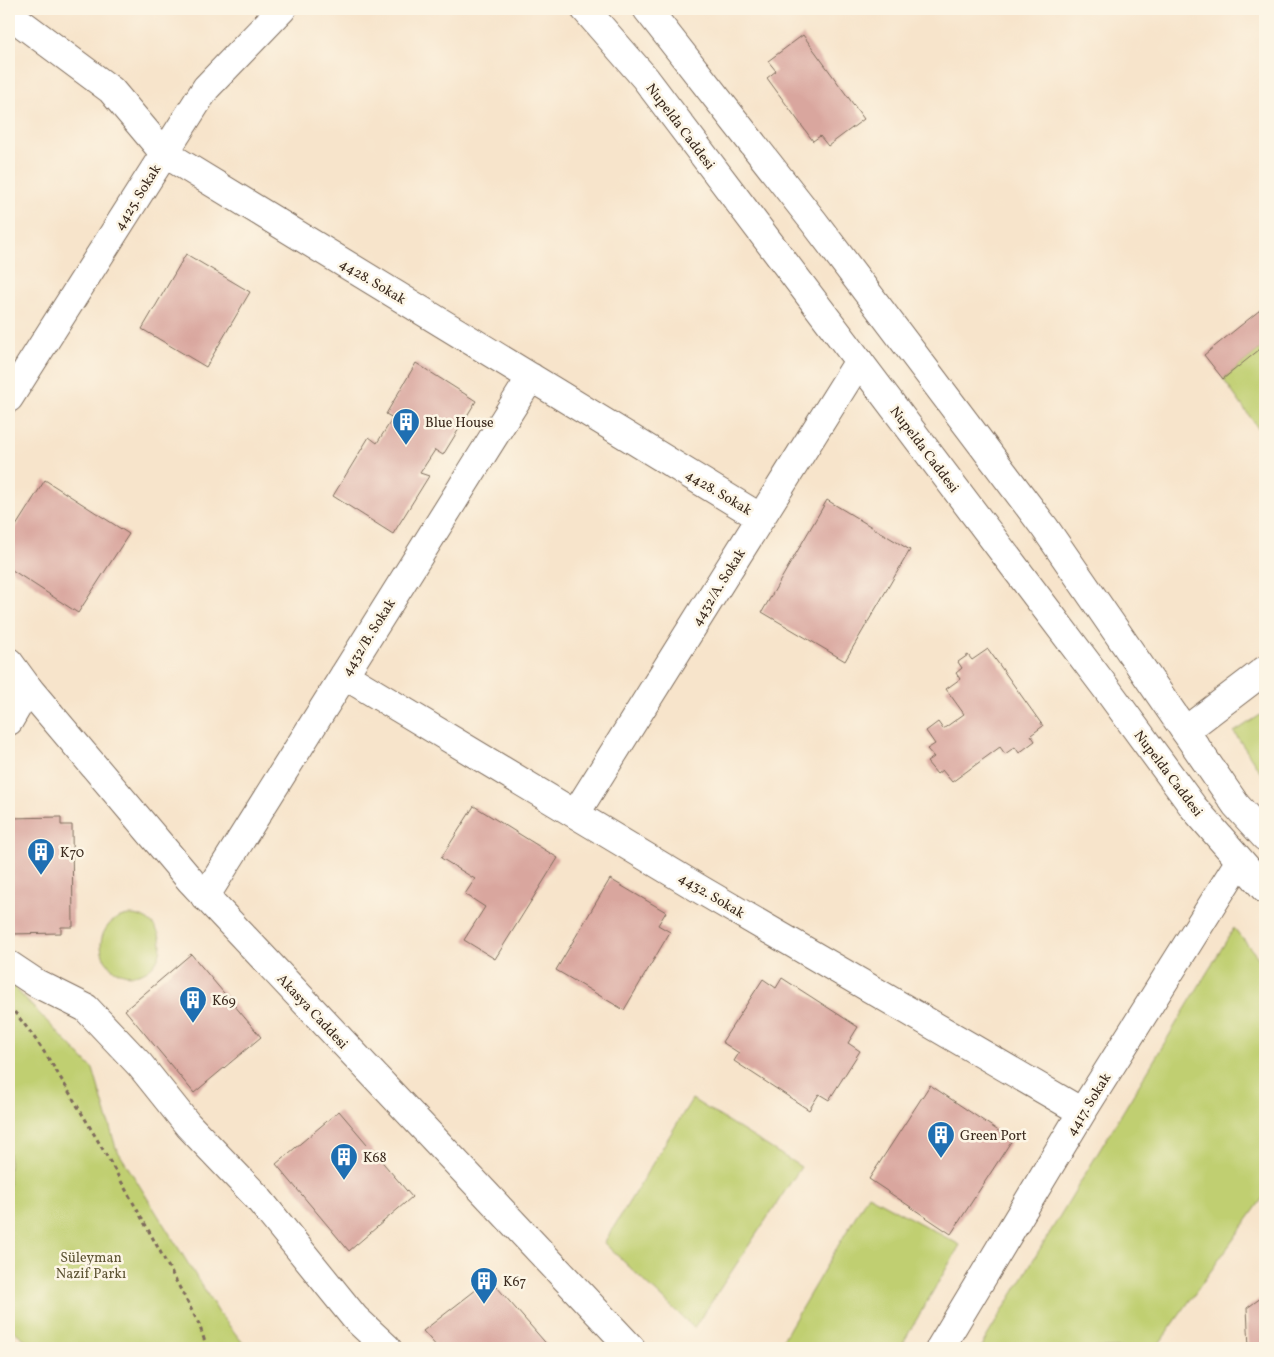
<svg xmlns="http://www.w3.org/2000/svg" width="1274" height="1357" font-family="Vollkorn,serif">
  <rect width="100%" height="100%" fill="#fcf5e5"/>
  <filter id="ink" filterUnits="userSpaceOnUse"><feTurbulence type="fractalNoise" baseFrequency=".02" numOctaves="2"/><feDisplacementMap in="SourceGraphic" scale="10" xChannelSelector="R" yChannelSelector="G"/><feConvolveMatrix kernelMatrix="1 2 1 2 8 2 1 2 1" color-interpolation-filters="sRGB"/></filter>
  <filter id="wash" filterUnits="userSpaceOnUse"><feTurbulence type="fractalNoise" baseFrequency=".0096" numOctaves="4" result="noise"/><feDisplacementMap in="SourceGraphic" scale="20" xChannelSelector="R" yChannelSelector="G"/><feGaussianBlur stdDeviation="1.12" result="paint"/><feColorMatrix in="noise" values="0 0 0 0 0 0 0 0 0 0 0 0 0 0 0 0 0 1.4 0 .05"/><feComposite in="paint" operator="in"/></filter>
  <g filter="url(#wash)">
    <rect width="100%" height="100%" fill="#f7e4cb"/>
    <path fill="#c0cf71" stroke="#7e7c48" d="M 1265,345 L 1265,438 L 1223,379 Z
      M 1265,712 L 1265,779 L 1234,732 Z
      M101 945a30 30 0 1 1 60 0a30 30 0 1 1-60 0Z
      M 1234,928 L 1265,966 L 1265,1195 L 1156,1348 L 980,1348 Z
      M 9,982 L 93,1069 L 116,1148 L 219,1313 L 247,1348 L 36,1348 L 9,1327 Z
      M 692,1099 L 801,1167 L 694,1328 L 604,1243 Z
      M 868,1195 L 960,1245 L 900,1348 L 778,1348 Z"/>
    <g id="blocks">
      <path fill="#d9a69e" d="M 803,35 L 864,119 L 828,146 L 820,136 L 813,141 L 767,78 L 776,71 L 768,61 Z
        M 186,254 L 250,292 L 206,367 L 142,329 Z
        M 1265,306 L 1265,345 L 1223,379 L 1204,355 Z
        M 416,363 L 476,401 L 443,455 L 435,450 L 420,473 L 429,476 L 393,534 L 333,496 L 369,437 L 377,443 L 393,418 L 386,414 Z
        M 45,480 L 129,534 L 78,613 L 9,568 L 9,537 Z
        M 827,500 L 910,550 L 845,661 L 762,612 Z
        M 988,649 L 1043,726 L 1031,735 L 1035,741 L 1019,753 L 1015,747 L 1005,754 L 1000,747 L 952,782 L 942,770 L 937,774 L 927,762 L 934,757 L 927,749 L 935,744 L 926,731 L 938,722 L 943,729 L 964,714 L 946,689 L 960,679 L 956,673 L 962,668 L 958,662 L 968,655 L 972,660 Z
        M 474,806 L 558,858 L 495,959 L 464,940 L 485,907 L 465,894 L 475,879 L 441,858 Z
        M 61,817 L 61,825 L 72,825 L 73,927 L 61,927 L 61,933 L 9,934 L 9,818 Z
        M 610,879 L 666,912 L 658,925 L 670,932 L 624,1010 L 556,970 Z
        M 191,954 L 261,1037 L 194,1093 L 125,1010 Z
        M 782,978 L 858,1027 L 848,1043 L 860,1051 L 829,1100 L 819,1094 L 809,1110 L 734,1061 L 739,1053 L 722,1042 L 763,979 L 776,988 Z
        M 930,1085 L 1012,1140 L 951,1234 L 869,1179 Z
        M 339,1111 L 412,1197 L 349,1251 L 276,1164 Z
        M 490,1279 L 550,1348 L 438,1348 L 423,1331 Z
        M 1265,1295 L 1265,1348 L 1249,1348 L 1247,1308 Z"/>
    </g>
  </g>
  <g filter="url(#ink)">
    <use href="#blocks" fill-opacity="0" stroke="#7d6b5b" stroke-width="1"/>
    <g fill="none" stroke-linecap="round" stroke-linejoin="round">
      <defs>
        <path id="minor" d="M 9,14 L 111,90 L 164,153 L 761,518
          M 9,398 L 206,88 L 282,9
          M 344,675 L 703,891 L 1082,1112
          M 9,721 L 28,688
          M 1185,731 L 1265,670
          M 576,813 L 859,361
          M 205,897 L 531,377
          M 9,965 L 36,983 L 86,1008 L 140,1065 L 188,1125 L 257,1197 L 355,1318 L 387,1348
          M 940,1348 L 1082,1112 L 1239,862"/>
        <path id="tertiary" d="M 585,9 L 645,78 L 1109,692 L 1194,808 L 1265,889
          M 647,9 L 814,222 L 1045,528 L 1236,805 L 1265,837
          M 9,662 L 28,688 L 191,881 L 631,1348"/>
      </defs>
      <use href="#minor" stroke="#7d6b5b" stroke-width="30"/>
      <use href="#tertiary" stroke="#7d6b5b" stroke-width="30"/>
      <path stroke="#7d6b5b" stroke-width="3" stroke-dasharray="4 4" stroke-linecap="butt" d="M 9,1006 C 39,1039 61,1079 84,1117 C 124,1185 162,1254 199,1324 L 206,1345 L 205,1348"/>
      <use href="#minor" stroke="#fff" stroke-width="28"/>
      <use href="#tertiary" stroke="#fff" stroke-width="28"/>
    </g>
  </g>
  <defs>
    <symbol id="building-pin" viewBox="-11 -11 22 30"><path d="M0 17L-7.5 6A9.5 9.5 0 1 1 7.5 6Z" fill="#1f6fb2" stroke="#fcf5e5"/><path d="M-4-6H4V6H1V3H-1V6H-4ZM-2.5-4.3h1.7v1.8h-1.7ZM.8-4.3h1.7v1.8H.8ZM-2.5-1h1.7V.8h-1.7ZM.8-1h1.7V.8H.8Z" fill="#fff"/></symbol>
  </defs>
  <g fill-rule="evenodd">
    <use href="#building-pin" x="390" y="406" width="32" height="43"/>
    <use href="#building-pin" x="25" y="836" width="32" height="43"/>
    <use href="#building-pin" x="177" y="984" width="32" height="43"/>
    <use href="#building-pin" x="925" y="1119" width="32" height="43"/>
    <use href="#building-pin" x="328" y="1141" width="32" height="43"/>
    <use href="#building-pin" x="468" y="1265" width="32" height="43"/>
  </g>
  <g text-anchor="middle" stroke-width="5" stroke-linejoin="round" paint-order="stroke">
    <g font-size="14" fill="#3b2a1e" stroke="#fcf5e5">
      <text transform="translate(681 126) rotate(53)" y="5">Nupelda Caddesi</text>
      <text transform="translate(137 197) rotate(-58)" y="5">4425. Sokak</text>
      <text transform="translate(373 281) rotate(31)" y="5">4428. Sokak</text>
      <text transform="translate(925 449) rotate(53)" y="5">Nupelda Caddesi</text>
      <text transform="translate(719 492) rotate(31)" y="5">4428. Sokak</text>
      <text transform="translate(718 587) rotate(-58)" y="5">4432/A. Sokak</text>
      <text transform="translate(368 637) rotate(-58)" y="5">4432/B. Sokak</text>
      <text transform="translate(1169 773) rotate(53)" y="5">Nupelda Caddesi</text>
      <text transform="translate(712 895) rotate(31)" y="5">4432. Sokak</text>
      <text transform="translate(313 1011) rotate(47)" y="5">Akasya Caddesi</text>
      <text transform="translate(1088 1104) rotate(-58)" y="5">4417. Sokak</text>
    </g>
    <g font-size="14" fill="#3b2a1e" stroke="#fcf5e5" text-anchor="start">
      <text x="425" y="427">Blue House</text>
      <text x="60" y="857">K70</text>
      <text x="212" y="1005">K69</text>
      <text x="960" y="1140">Green Port</text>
      <text x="363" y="1162">K68</text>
      <text x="503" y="1286">K67</text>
    </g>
    <g font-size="14" fill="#5c5333" stroke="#fcf5e5">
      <text x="91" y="1262">Süleyman<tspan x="91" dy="16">Nazif Parkı</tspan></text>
    </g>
  </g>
  <rect width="1274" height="1357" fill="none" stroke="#fcf5e5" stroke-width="30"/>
</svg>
